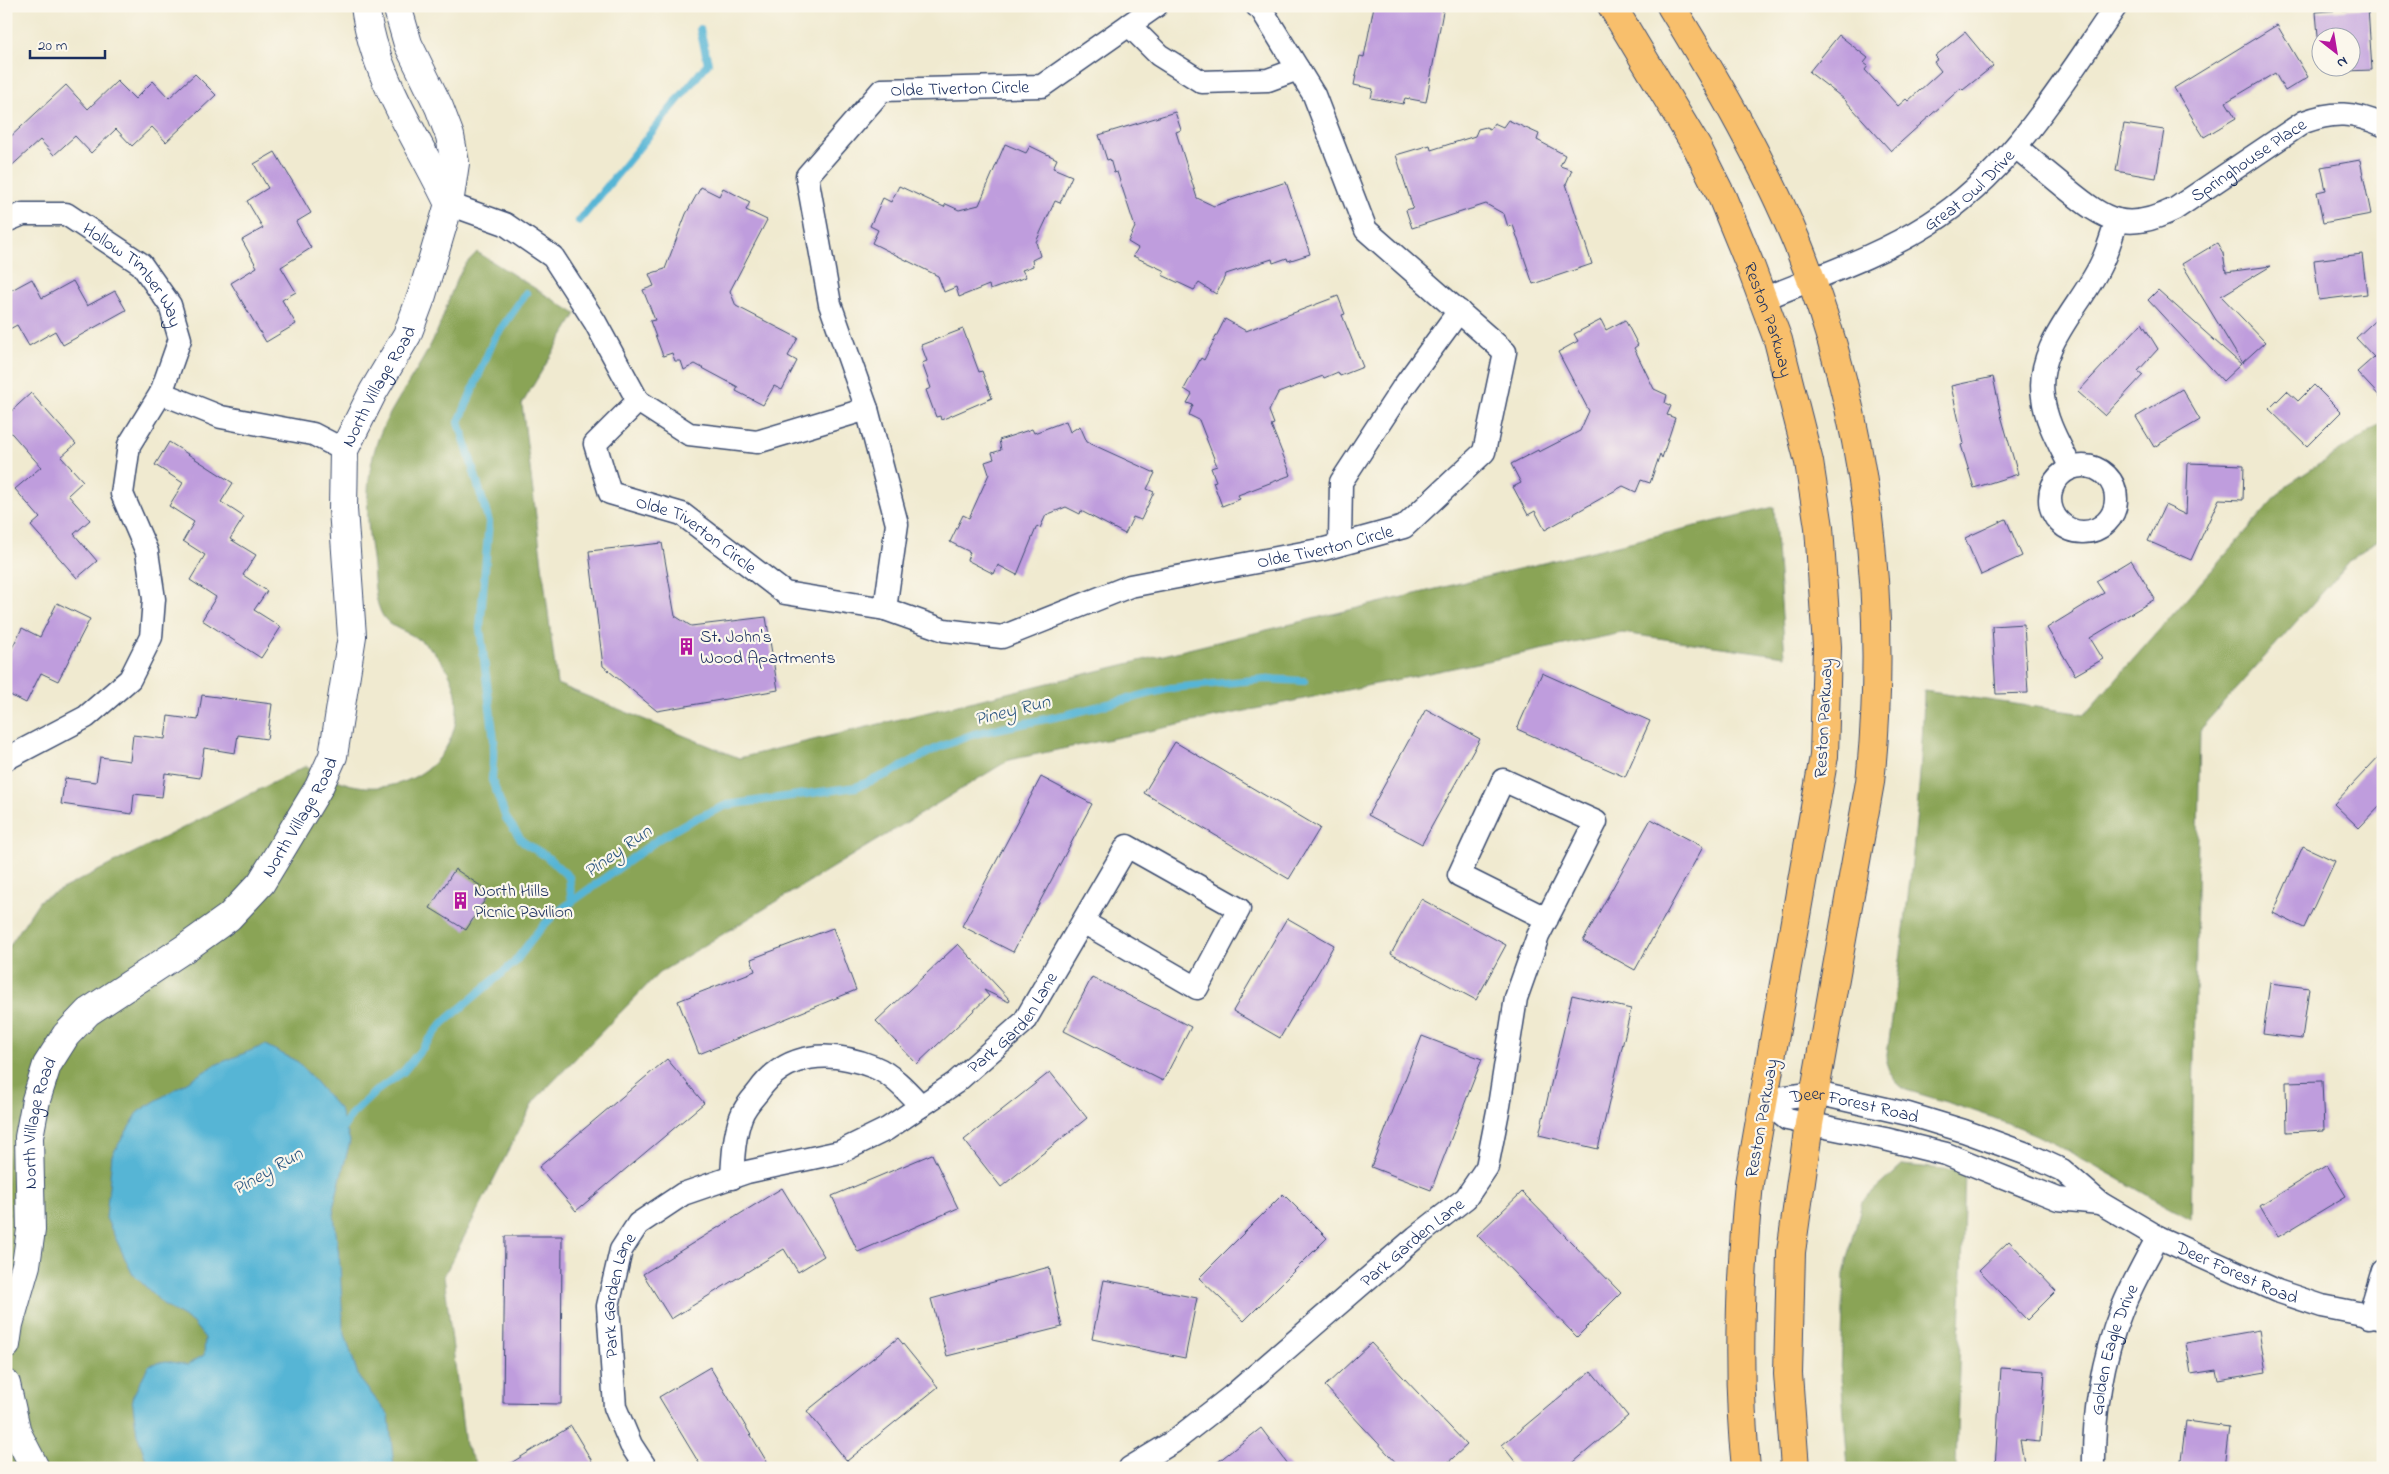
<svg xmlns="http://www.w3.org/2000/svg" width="2389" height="1474" font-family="'Indie Flower',sans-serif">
  <rect width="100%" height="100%" fill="#fbf7ec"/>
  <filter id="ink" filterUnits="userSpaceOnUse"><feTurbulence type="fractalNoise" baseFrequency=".02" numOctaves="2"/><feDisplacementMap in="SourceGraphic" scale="10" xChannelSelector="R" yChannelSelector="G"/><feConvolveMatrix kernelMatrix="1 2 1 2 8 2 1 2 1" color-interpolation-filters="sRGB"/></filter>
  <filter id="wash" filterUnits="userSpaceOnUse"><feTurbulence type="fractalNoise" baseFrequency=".0096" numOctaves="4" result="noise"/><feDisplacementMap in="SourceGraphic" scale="20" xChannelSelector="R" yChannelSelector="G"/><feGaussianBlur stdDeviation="1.12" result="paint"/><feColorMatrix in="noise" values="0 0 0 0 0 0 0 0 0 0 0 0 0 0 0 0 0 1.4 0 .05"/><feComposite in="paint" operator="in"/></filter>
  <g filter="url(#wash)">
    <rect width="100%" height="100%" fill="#f0ead0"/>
    <path fill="#8aa456" stroke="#526a5a" d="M 477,252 L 576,314 L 522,404 L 557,684 L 739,758 L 1774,507 L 1785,656 L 1622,633 L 1009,760 L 659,973 L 534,1101 L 444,1276 L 465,1445 L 478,1468 L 6,1468 L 6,951 L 40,900 L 306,766 C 322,772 341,784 358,786 C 408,794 456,761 457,708 C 458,679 439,651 415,637 C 402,629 386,627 380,610 C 374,597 374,573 372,558 C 365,513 364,463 386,421 C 401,392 421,366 435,336 C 445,315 450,290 462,270 C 465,263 472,258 477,252 Z
      M 2383,423 L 2383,538 L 2357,554 L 2200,729 L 2191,1219 C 2139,1192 2089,1160 2036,1135 C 1994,1116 1950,1103 1906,1090 C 1895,1083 1890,1075 1886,1062 C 1903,939 1921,816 1924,691 L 2085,714 L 2287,485 Z
      M 1903,1165 L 1965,1171 L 1956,1468 L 1848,1468 L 1841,1376 L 1844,1274 L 1862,1202 Z"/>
    <path fill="#57b5d5" stroke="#39729a" d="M 265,1045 L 298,1062 L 340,1110 L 350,1141 L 333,1208 L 340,1265 L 343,1328 L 359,1378 L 389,1416 L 394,1468 L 149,1468 L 137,1434 L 132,1398 L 149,1365 L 166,1361 L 187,1365 L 204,1355 L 205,1338 L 192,1322 L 165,1306 L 132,1273 L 106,1218 L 112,1155 L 139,1111 L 215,1065 Z"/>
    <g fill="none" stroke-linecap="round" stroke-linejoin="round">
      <path stroke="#57b5d5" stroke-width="8" d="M 579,221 L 708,63 L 700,29
        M 526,293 L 494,339 L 459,422 L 489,522 L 480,628 L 494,740 L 492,780 L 506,818 L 523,842 L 546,856 L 569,877 L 572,902
        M 339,1134 L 352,1114 L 376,1091 L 403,1072 L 443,1023 L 514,963 L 540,929 L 555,914 L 660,838 L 690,821 L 727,805 L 856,787 L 890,773 L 937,748 L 974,734 L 1065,715 L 1171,688 L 1265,679 L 1304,681"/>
    </g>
    <g id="blocks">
      <path fill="#bf9ddd" d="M 1374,6 L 1444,6 L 1426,102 L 1405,98 L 1403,104 L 1371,98 L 1373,89 L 1354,85 L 1360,56 L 1364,57 Z
        M 2368,8 L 2372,70 L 2345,71 L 2344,68 L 2352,68 L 2352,38 L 2322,38 L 2322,48 L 2319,48 L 2316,12 Z
        M 2277,25 L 2308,77 L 2285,91 L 2275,73 L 2226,102 L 2236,118 L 2204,137 L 2174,88 Z
        M 1965,32 L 1993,66 L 1963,90 L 1961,88 L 1891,151 L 1844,99 L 1809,72 L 1839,35 L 1868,58 L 1864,63 L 1868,66 L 1865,70 L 1898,106 L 1906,99 L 1908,101 L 1941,71 L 1934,62 L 1938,59 L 1935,56 Z
        M 195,74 L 216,95 L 166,142 L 152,127 L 132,146 L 116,129 L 91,153 L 75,136 L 54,155 L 40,140 L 6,171 L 6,141 L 66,85 L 88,109 L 117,81 L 135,99 L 153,81 L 169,98 Z
        M 1175,112 L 1181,130 L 1176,132 L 1197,198 L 1214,206 L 1286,182 L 1310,254 L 1288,261 L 1287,258 L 1273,263 L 1272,259 L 1226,274 L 1216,294 L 1199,283 L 1194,290 L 1162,275 L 1165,271 L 1133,256 L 1138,248 L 1128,242 L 1135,227 L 1117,172 L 1114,173 L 1110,159 L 1107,160 L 1099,135 Z
        M 1508,120 L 1539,134 L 1537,140 L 1565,155 L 1560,166 L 1572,170 L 1566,184 L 1592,264 L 1533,284 L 1513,225 L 1508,227 L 1504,214 L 1486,204 L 1412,228 L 1406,210 L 1413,208 L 1396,155 L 1430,145 L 1431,150 L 1475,136 L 1478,129 L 1486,127 L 1490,129 L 1494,123 L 1503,127 Z
        M 2124,124 L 2164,130 L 2156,178 L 2116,171 Z
        M 1005,144 L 1026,153 L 1030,146 L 1057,159 L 1053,168 L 1072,176 L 1060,203 L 1055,201 L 1036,242 L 1040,256 L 1032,260 L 1033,266 L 1022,270 L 1026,277 L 990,290 L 989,285 L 959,297 L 956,287 L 944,292 L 938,276 L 872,243 L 878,230 L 870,226 L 883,198 L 891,202 L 899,186 L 944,207 L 946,204 L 959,210 L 979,205 Z
        M 275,152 L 311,213 L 296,222 L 311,248 L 281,267 L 296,292 L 282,300 L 296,324 L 266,342 L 231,283 L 257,267 L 242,240 L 263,228 L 247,201 L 268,188 L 254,164 Z
        M 2360,160 L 2371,214 L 2323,223 L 2317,192 L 2326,190 L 2321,167 Z
        M 701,187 L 719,196 L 723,188 L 750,202 L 746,210 L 767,220 L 730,291 L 736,306 L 798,338 L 788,356 L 797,361 L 782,390 L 774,386 L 763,405 L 736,391 L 738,387 L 695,364 L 684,370 L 681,361 L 675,361 L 672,353 L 663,356 L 650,321 L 655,320 L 643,290 L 654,286 L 649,274 L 665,269 L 686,214 Z
        M 2217,243 L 2223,253 L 2226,272 L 2271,266 L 2221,296 L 2265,342 L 2242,363 L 2182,264 Z
        M 2362,254 L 2367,294 L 2319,300 L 2314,260 Z
        M 32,279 L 42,298 L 73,281 L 87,306 L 115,291 L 126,310 L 63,345 L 55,331 L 29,346 L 17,325 L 6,331 L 6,293 Z
        M 2158,290 L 2241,364 L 2223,381 L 2148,300 Z
        M 1338,296 L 1345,314 L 1342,315 L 1363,367 L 1340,376 L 1338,372 L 1324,378 L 1323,376 L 1278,393 L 1269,411 L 1274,424 L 1271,425 L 1291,475 L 1238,495 L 1240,499 L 1222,506 L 1213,482 L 1216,481 L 1211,468 L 1217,466 L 1199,420 L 1189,415 L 1193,405 L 1187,403 L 1192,394 L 1184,389 L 1201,358 L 1204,360 L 1225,319 L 1246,331 Z
        M 2383,313 L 2383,400 L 2357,372 L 2374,357 L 2356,338 Z
        M 1601,320 L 1606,330 L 1625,320 L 1638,345 L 1634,348 L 1654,389 L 1667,395 L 1665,403 L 1671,406 L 1667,415 L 1675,418 L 1662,458 L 1660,454 L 1650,483 L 1641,480 L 1636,492 L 1623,486 L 1545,530 L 1535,511 L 1528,515 L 1513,487 L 1521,483 L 1511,464 L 1538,450 L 1539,452 L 1580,431 L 1589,411 L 1558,352 L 1578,341 L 1574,334 Z
        M 2142,323 L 2158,349 L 2138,371 L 2143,375 L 2105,416 L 2078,392 Z
        M 963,329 L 979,372 L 982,371 L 992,398 L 941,420 L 940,416 L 936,417 L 926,390 L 931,388 L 922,363 L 927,361 L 921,345 Z
        M 1993,377 L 2002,419 L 2018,474 L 1974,488 L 1961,445 L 1964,444 L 1951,386 Z
        M 2314,385 L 2341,412 L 2307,446 L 2269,409 L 2287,391 L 2298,401 Z
        M 2182,389 L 2200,420 L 2154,447 L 2136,417 Z
        M 31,393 L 76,444 L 61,457 L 83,481 L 68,495 L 90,520 L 74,534 L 97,561 L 77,578 L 31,526 L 40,518 L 15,489 L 41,467 L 6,427 L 6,416 Z
        M 1066,421 L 1070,432 L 1080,426 L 1087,442 L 1155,473 L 1147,489 L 1154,492 L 1141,520 L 1133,517 L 1125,534 L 1081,511 L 1080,514 L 1066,507 L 1046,515 L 1040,528 L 1037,526 L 1017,575 L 998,565 L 994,574 L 967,560 L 970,552 L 950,542 L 963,515 L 969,518 L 989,474 L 985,462 L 994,459 L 992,453 L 1001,450 L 999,440 L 1032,429 L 1034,433 Z
        M 169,442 L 233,483 L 221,502 L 244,517 L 230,539 L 256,555 L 243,575 L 267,591 L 254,610 L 281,627 L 261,658 L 202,620 L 216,597 L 190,580 L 205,555 L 183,541 L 194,522 L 169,506 L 183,483 L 155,465 Z
        M 2188,463 L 2244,465 L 2243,500 L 2219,499 L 2191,560 L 2148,541 L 2165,505 L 2186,515 Z
        M 2006,519 L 2022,556 L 1981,575 L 1965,538 Z
        M 662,543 L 675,616 L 691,626 L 766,617 L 778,690 L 657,711 L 603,666 L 589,551 Z
        M 2131,560 L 2155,599 L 2090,638 L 2103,659 L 2075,675 L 2047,628 L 2104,593 L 2096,581 Z
        M 57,603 L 90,619 L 58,681 L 41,673 L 26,703 L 6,693 L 6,660 L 22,628 L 40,637 Z
        M 2024,624 L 2028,693 L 1996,694 L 1992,626 Z
        M 1542,673 L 1650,721 L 1625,777 L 1517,729 Z
        M 202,695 L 272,704 L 267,739 L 238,735 L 235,753 L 204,748 L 200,778 L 165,773 L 162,797 L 134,794 L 132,814 L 61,804 L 65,778 L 96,782 L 100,757 L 130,761 L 133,735 L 165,739 L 168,716 L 198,720 Z
        M 1426,709 L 1480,739 L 1422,844 L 1368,815 Z
        M 1175,742 L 1320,828 L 1289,879 L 1144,793 Z
        M 2383,752 L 2383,803 L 2359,828 L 2334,804 Z
        M 1041,777 L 1092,804 L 1013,952 L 962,926 Z
        M 1651,819 L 1703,847 L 1635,970 L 1583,941 Z
        M 2303,846 L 2335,861 L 2304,928 L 2273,913 Z
        M 455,869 L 490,892 L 466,930 L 430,908 Z
        M 1421,899 L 1506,945 L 1476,1000 L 1391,954 Z
        M 1287,918 L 1334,945 L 1280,1038 L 1233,1011 Z
        M 833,928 L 856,990 L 699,1054 L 678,1001 L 755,971 L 751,959 Z
        M 958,944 L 1010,1000 L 1009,1002 L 984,990 L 989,996 L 917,1064 L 876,1021 Z
        M 1092,977 L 1191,1027 L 1163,1081 L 1064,1031 Z
        M 2270,983 L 2309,988 L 2302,1039 L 2263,1034 Z
        M 1572,995 L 1631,1009 L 1598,1149 L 1539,1135 Z
        M 1422,1036 L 1482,1059 L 1431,1190 L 1371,1167 Z
        M 667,1059 L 704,1103 L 576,1211 L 539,1167 Z
        M 1050,1072 L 1087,1118 L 1001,1187 L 964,1140 Z
        M 2322,1081 L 2324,1130 L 2287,1132 L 2286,1082 Z
        M 932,1154 L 958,1208 L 858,1252 L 832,1196 Z
        M 2327,1165 L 2346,1196 L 2278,1237 L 2260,1206 Z
        M 782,1188 L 824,1256 L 798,1272 L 784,1249 L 671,1319 L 643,1274 Z
        M 1522,1192 L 1621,1293 L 1577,1337 L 1477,1235 Z
        M 1283,1194 L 1327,1238 L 1244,1321 L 1199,1278 Z
        M 505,1236 L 562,1236 L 561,1404 L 503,1403 Z
        M 2009,1241 L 2056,1291 L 2027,1320 L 1979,1270 Z
        M 1049,1267 L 1062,1327 L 947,1356 L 931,1299 Z
        M 1104,1280 L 1197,1298 L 1185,1358 L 1092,1339 Z
        M 2259,1330 L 2266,1372 L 2218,1380 L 2216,1370 L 2191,1374 L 2186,1343 Z
        M 898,1338 L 938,1387 L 847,1461 L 807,1411 Z
        M 1371,1343 L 1467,1445 L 1442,1468 L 1401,1468 L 1325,1386 Z
        M 710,1367 L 767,1462 L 757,1468 L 702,1468 L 659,1397 Z
        M 2001,1368 L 2045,1371 L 2040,1442 L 2020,1440 L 2025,1468 L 1995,1468 Z
        M 1591,1371 L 1628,1416 L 1567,1468 L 1520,1468 L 1502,1445 Z
        M 2186,1421 L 2229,1427 L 2224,1468 L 2180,1468 Z
        M 571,1426 L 596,1468 L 503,1468 Z
        M 1261,1428 L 1291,1468 L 1210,1468 Z"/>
    </g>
  </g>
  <g filter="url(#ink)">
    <use href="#blocks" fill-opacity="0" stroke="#3b4b6f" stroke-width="1"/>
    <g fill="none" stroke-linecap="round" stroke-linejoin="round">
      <defs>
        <g id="minor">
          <path d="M 1129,25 L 1159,55 L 1202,82 L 1268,80 L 1298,69"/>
          <path id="s1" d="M 2016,147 C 2033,161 2050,175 2067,189 C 2106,221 2126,233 2175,209 L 2304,122 C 2334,111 2353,112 2383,125"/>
          <path id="s2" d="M 449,204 L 505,224 L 553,257 L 595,322 L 638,401 L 595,444 L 610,493 L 682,514 L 785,593 L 885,609 L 944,630 L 1002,637 L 1130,586 L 1324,549 L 1404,527 L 1484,452 L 1505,352 L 1366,230 L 1314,95 L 1260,7 L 1257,6"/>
          <path id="s3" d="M 6,221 L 23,214 L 66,214 L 141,264 L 170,305 L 180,339 L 161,393 L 129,445 L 122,494 L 147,552 L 154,599 L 151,637 L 130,679 L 86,717 L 6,759"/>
          <path id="s4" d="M 1763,299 C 1819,276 1877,257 1929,224 C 2011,172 2062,84 2116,6"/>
          <path d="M 161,393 L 221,417 L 313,434 L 344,450"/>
          <path d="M 638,401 L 689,434 L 757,442 L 867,409"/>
          <circle cx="2083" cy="499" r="33"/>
          <path d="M 2071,468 C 2060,445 2046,423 2043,397 C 2035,346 2081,307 2101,264 C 2108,250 2112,235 2117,220"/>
          <path d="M 1340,544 L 1341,482 L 1402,389 L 1459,311"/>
          <path id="s5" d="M 885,609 L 897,524 L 867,409 L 830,304 L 807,176 L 882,90 L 1042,86 L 1156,6"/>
          <path id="s6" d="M 1764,1100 L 1816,1093 L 1908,1114 L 1964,1131 L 2027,1154 L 2062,1170 L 2100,1203 L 2158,1237 L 2277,1291 L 2322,1306 L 2383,1318"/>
          <path d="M 1764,1100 L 1787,1119 L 1885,1139 L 1946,1154 L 2058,1199 L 2100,1203"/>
          <path d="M 732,1178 C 733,1158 734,1136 741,1117 C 744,1108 752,1099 758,1092 C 786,1051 831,1050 874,1067 C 892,1074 908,1092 921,1106"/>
          <path d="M 2369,1317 L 2383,1270"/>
          <path id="s7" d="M 646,1468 L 631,1445 L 615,1407 L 608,1306 L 621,1250 L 638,1224 L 683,1194 L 747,1172 L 840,1152 L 887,1129 L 955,1083 L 1024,1022 L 1127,846 L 1239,909 L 1197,988 L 1083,922"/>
          <path id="s8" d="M 1130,1468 L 1173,1442 L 1232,1396 L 1416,1237 L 1466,1198 L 1487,1167 L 1499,1106 L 1516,998 L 1538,936 L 1596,822 L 1503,780 L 1459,875 L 1547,919"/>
          <path id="s9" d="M 2094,1468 C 2093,1416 2102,1358 2122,1309 C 2132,1284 2145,1261 2158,1237"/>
        </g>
        <g id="tertiary">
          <path d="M 365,6 C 374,78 419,140 449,204"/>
          <path id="s10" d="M 6,1345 L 9,1324 L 26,1265 L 31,1230 L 29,1137 L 36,1100 L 47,1065 L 66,1035 L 88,1012 L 187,947 L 229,917 L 261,883 L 319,787 L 333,756 L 352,636 L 343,509 L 344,450 L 373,392 L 407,335 L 422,295 L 449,204 L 455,163 L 450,136 L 439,107 L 408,44 L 397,6"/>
          <path d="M 6,1384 L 17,1433 L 35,1468"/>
        </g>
        <g id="primary">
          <path id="s11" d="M 1612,6 L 1698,149 L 1722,197 L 1750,265 L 1778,340 L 1791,391 L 1809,462 L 1819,527 L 1827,647 L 1824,756 L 1749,1183 C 1740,1277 1736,1374 1746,1468"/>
          <path d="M 1671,6 C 1718,83 1764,162 1798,245 C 1867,415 1889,600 1870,782 L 1809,1124 L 1791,1252 L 1788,1374 L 1795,1468"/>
        </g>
      </defs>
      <use href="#minor" stroke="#3b4b6f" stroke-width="25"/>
      <use href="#tertiary" stroke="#3b4b6f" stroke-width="30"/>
      <use href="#primary" stroke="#3b4b6f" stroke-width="30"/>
      <use href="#minor" stroke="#fff" stroke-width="22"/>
      <use href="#tertiary" stroke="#fff" stroke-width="28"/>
      <use href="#primary" stroke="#f8bf6c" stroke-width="28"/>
    </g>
  </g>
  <defs>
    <symbol id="building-bare" viewBox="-9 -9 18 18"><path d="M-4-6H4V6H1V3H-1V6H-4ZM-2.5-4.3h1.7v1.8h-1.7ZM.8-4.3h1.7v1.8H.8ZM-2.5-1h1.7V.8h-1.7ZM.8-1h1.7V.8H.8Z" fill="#b5179e" stroke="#fbf7ec" stroke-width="2.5" paint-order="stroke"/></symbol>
  </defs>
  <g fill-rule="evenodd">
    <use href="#building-bare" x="674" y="634" width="25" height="25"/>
    <use href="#building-bare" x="448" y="888" width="25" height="25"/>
  </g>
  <g text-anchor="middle" stroke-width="4.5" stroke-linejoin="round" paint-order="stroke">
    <g font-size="18" fill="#1b2f5e" stroke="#fbf7ec">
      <text dy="6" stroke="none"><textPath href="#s5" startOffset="638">Olde Tiverton Circle</textPath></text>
      <text dy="6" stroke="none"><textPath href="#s1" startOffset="274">Springhouse Place</textPath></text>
      <text dy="6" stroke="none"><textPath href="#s4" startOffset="235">Great Owl Drive</textPath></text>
      <text dy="6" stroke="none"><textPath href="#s3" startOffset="154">Hollow Timber Way</textPath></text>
      <text dy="6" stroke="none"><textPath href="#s11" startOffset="352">Reston Parkway</textPath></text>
      <text dy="6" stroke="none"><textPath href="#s10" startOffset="1096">North Village Road</textPath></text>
      <text dy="6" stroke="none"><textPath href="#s2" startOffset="494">Olde Tiverton Circle</textPath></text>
      <text dy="6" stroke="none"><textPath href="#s2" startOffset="1161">Olde Tiverton Circle</textPath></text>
      <text transform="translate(1823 718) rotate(-87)" y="6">Reston Parkway</text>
      <text dy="6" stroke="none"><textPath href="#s10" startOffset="646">North Village Road</textPath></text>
      <text dy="6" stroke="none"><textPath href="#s7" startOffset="694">Park Garden Lane</textPath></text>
      <text dy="6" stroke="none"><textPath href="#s6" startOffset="92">Deer Forest Road</textPath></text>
      <text transform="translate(1761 1118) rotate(-80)" y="6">Reston Parkway</text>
      <text dy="6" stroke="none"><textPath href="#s10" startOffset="226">North Village Road</textPath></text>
      <text dy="6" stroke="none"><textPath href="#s8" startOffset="362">Park Garden Lane</textPath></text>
      <text dy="6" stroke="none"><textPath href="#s6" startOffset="515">Deer Forest Road</textPath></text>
      <text dy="6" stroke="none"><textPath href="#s7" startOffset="182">Park Garden Lane</textPath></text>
      <text dy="6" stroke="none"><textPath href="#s9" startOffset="121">Golden Eagle Drive</textPath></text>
    </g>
    <g font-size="18" fill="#1b2f5e" stroke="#fbf7ec" text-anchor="start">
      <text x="700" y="642">St. John's<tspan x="700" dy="21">Wood Apartments</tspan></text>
      <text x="474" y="896">North Hills<tspan x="474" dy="21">Picnic Pavilion</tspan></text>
    </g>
    <g font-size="19" font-style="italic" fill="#2d5782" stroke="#fbf7ec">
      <text transform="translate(1012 709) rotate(-14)" y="7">Piney Run</text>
      <text transform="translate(617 850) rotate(-35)" y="7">Piney Run</text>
      <text transform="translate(267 1170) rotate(-30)" y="7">Piney Run</text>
    </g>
  </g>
  <rect width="2389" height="1474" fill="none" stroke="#fbf7ec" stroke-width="25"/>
  <g transform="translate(2336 52) rotate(149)"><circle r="24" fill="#fbf7ec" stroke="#a1a7b3"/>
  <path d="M0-4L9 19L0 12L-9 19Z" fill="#b5179e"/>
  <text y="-8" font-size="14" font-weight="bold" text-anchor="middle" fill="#1b2f5e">N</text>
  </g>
  <path d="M30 50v8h75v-8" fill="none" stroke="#1b2f5e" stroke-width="2.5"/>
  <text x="38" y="50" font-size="15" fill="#1b2f5e" stroke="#fbf7ec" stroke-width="4" paint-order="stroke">20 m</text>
</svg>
